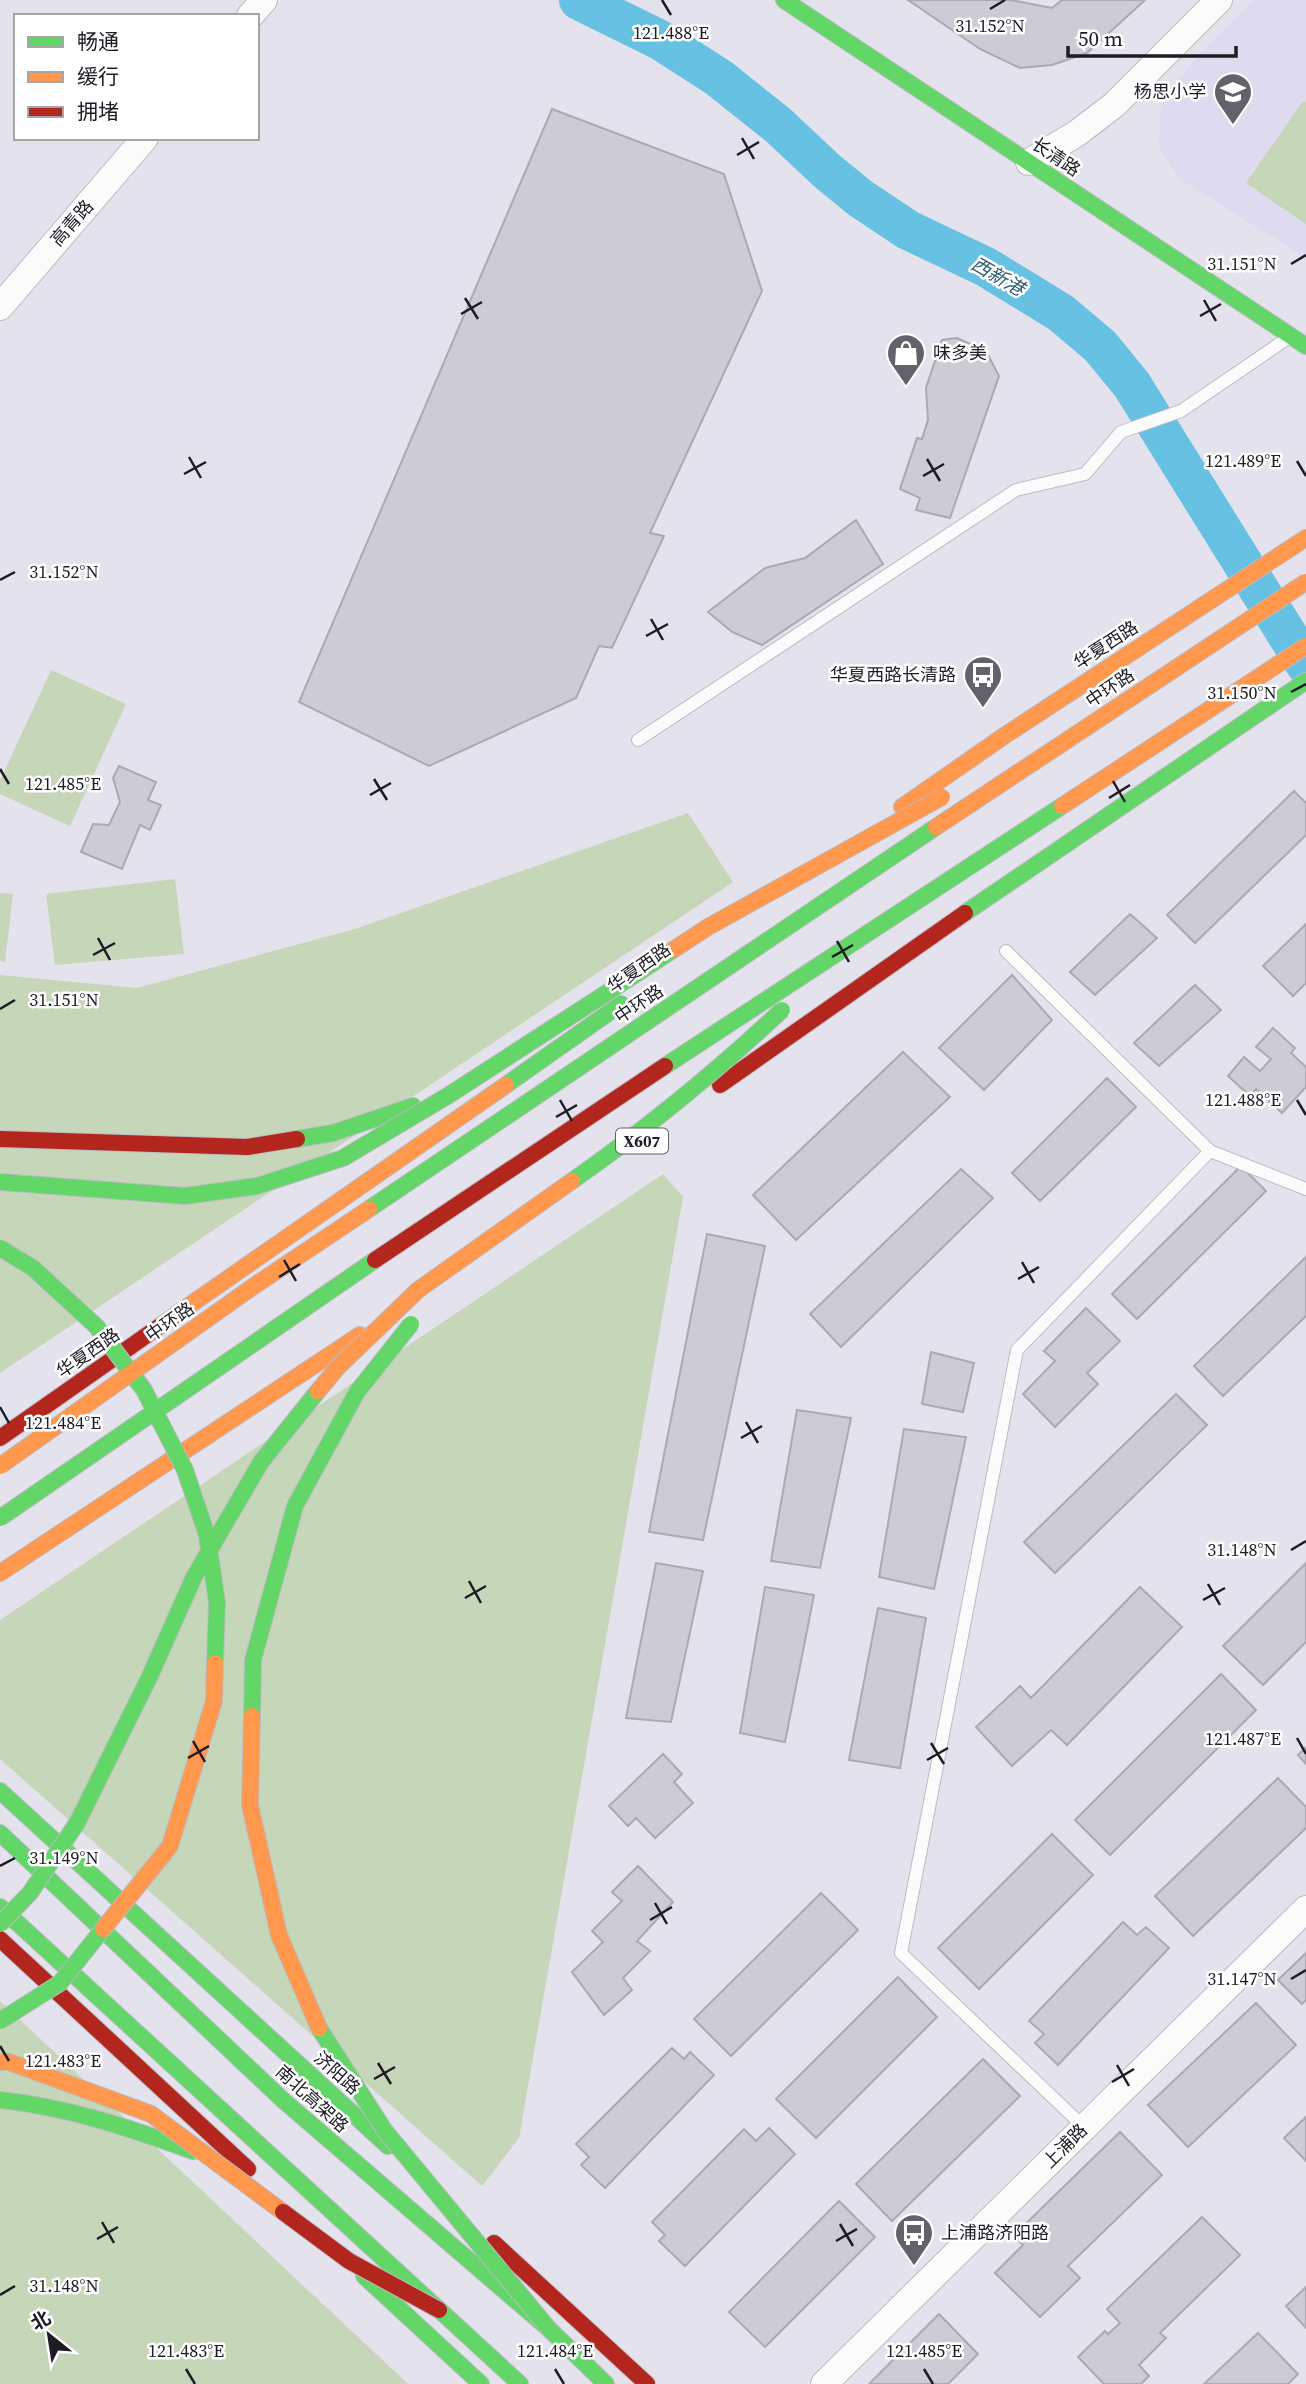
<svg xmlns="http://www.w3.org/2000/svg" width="1306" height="2384" font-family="'Source Serif 4','Noto Sans SC',serif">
  <rect width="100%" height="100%" fill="#e4e2ed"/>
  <path fill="#dedaef" d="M 1254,0 L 1306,0 L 1306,258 L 1177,177 L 1159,146 L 1161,106 L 1189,66 Z"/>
  <path fill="#c6d6b8" d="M 1303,101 L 1306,102 L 1306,224 L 1246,183 Z
    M 51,670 L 126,704 L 70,826 L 0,794 L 0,781 Z
    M 688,813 L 733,882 L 0,1373 L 0,975 L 137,988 L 355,929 Z
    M 175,879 L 184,954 L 55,965 L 46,894 Z
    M 0,893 L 13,894 L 5,962 L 0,961 Z
    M 663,1174 L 683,1197 L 519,2138 L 482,2186 L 0,1759 L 0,1620 Z
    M 0,2001 L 408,2384 L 0,2384 Z"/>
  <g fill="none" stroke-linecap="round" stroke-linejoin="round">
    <path stroke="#67c1e2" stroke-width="40" d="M 579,0 L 660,40 L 719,78 L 778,125 L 827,171 L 860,198 L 908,230 L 986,267 L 1061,313 L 1100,346 L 1132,385 L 1306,665"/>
  </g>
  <path fill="#cdcbd4" stroke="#aba9b2" stroke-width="2" d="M 908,0 L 1011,0 L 1052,8 L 1062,0 L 1145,0 L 1087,53 L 1052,65 L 1020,68 L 980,49 Z
    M 552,109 L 724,174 L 762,291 L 650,533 L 664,536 L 612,648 L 599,646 L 576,698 L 429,766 L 299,702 Z
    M 957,338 L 986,351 L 999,376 L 950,518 L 916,510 L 920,498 L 900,489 L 917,438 L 922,439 L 928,420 L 926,388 L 942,340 Z
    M 856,520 L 883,564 L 762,645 L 732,632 L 708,612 L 765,568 L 805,558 Z
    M 119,766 L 156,782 L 148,800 L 161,805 L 150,830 L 140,825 L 122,869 L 81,852 L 93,824 L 109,825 L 120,802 L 113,778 Z
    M 1294,791 L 1306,803 L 1306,835 L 1195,943 L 1167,915 Z
    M 1130,914 L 1157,938 L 1095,995 L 1070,972 Z
    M 1306,924 L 1306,983 L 1293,996 L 1263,966 Z
    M 1012,975 L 1052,1020 L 984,1090 L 939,1048 Z
    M 1195,985 L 1221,1010 L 1159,1066 L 1134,1043 Z
    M 1273,1028 L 1295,1048 L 1291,1053 L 1306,1067 L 1306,1087 L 1282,1113 L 1256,1089 L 1250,1096 L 1228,1076 L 1244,1057 L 1260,1071 L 1271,1059 L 1256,1047 Z
    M 903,1052 L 950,1097 L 796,1240 L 753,1195 Z
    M 1107,1078 L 1136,1107 L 1040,1201 L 1012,1173 Z
    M 1241,1166 L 1266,1191 L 1137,1319 L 1112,1294 Z
    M 961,1169 L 993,1198 L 841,1347 L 810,1314 Z
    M 707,1234 L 765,1246 L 703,1540 L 649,1532 Z
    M 1306,1257 L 1306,1316 L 1223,1396 L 1194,1366 Z
    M 1086,1308 L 1120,1341 L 1087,1373 L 1098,1384 L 1055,1427 L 1023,1394 L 1055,1361 L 1044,1351 Z
    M 931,1352 L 974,1363 L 963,1412 L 922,1404 Z
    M 1176,1394 L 1207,1425 L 1055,1573 L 1024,1542 Z
    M 797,1410 L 851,1418 L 820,1568 L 771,1561 Z
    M 904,1429 L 966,1437 L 934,1589 L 879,1577 Z
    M 656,1563 L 703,1571 L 671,1722 L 626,1718 Z
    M 1306,1563 L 1306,1642 L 1263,1685 L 1223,1646 Z
    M 765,1587 L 814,1595 L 785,1742 L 740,1733 Z
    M 1140,1587 L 1182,1627 L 1067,1745 L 1051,1730 L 1012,1766 L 976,1727 L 1020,1686 L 1031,1698 Z
    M 878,1608 L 926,1618 L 900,1768 L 849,1760 Z
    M 1221,1674 L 1256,1710 L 1110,1855 L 1075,1820 Z
    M 1306,1747 L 1306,1764 L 1298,1755 Z
    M 663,1754 L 682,1774 L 674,1782 L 693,1803 L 655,1838 L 636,1818 L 628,1826 L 609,1806 Z
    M 1278,1778 L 1306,1807 L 1306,1828 L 1193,1936 L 1155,1896 Z
    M 1052,1834 L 1093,1875 L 979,1989 L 938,1948 Z
    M 638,1866 L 673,1902 L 637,1941 L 650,1951 L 623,1978 L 632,1990 L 604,2015 L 572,1972 L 603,1942 L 592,1931 L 622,1901 L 612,1892 Z
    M 821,1893 L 858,1930 L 731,2056 L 694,2019 Z
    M 1123,1922 L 1137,1935 L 1146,1927 L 1169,1948 L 1058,2065 L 1035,2043 L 1044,2034 L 1029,2021 Z
    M 1306,1953 L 1306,2000 L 1302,2004 L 1278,1980 Z
    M 898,1977 L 937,2017 L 816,2138 L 776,2099 Z
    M 1256,2003 L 1296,2045 L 1188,2147 L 1148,2105 Z
    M 672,2048 L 684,2059 L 690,2052 L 714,2075 L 605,2188 L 581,2165 L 589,2157 L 576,2144 Z
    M 983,2059 L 1020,2096 L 892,2221 L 856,2184 Z
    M 1306,2117 L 1306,2161 L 1284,2138 Z
    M 769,2128 L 795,2154 L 685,2266 L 659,2241 L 665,2235 L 652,2222 L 744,2129 L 756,2141 Z
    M 1120,2132 L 1162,2175 L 1068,2266 L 1080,2278 L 1040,2317 L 995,2273 L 1023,2245 L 1013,2236 Z
    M 839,2201 L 875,2237 L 765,2347 L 729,2312 Z
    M 1202,2217 L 1240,2255 L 1160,2333 L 1166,2338 L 1139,2365 L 1149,2376 L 1141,2384 L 1104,2384 L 1078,2357 L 1105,2331 L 1108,2334 L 1120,2323 L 1107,2309 Z
    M 1306,2287 L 1306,2328 L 1286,2306 Z
    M 939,2314 L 978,2354 L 948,2384 L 869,2384 Z
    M 1258,2333 L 1298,2374 L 1288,2384 L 1204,2384 Z"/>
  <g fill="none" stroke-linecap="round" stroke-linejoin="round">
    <defs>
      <path id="lane" d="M 638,740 L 1016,490 L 1085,474 L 1121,432 L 1181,411 L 1288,338
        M 1006,951 L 1210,1151 L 1306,1189
        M 1084,2127 L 901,1953 L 1017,1350 L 1210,1151"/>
      <path id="street" d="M 250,16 L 264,0
        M 1029,162 L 1076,134 L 1114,105 L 1219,0
        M 0,307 L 145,138
        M 824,2384 L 1306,1909"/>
      <path id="fast" d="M 784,0 L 1306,346
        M 965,913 L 1306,681
        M 506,1085 L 621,1004
        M 297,1139 L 333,1133 L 413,1106
        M 0,1791 L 388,2146
        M 0,1833 L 284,2101 L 549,2329 L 606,2384
        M 0,1907 L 520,2384
        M 0,2100 C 67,2107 130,2128 193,2151
        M 364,2276 L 481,2384"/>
      <path id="slow" d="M 902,807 L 1004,736 L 1306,538
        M 177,1314 L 506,1085
        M 0,1573 L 360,1335"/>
      <path id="jam" d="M 720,1085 L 965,913
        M 0,1139 L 247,1147 L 297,1139
        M 0,1438 L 177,1314
        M 0,1939 L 248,2169
        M 494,2243 L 647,2384"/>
    </defs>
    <use href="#lane" stroke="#bcbac3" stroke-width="14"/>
    <use href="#street" stroke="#bcbac3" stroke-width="28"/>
    <use href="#fast" stroke="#bcbac3" stroke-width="18"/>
    <use href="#slow" stroke="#bcbac3" stroke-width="18"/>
    <use href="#jam" stroke="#bcbac3" stroke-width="18"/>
    <use href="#lane" stroke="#fbfbfc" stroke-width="12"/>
    <use href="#street" stroke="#fbfbfc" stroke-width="26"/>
    <use href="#fast" stroke="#63d668" stroke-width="16"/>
    <use href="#slow" stroke="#ff974d" stroke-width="16"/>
    <use href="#jam" stroke="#b3261e" stroke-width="16"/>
    <defs>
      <path id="fast-bridge" d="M 665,1066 L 1062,806
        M 572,1181 C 646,1129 716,1072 782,1010
        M 0,1182 L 185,1196 L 257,1186 L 343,1158 L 449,1095 L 673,950
        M 369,1209 L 936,827
        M 0,1248 L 33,1268 L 97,1327 L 144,1390 L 185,1470 L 207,1535 L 217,1602 L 215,1663
        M 0,1518 L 375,1260
        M 252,1716 L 253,1660 L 295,1506 L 357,1392 L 411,1324
        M 0,1924 L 30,1893 L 77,1823 L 149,1678 L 194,1577 L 261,1462 L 318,1391
        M 0,2021 L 60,1983 L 103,1929
        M 319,2028 L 385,2131 L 549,2329"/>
      <path id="slow-bridge" d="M 1062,806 L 1306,646
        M 936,827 L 1306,582
        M 673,950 L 708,927 L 942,797
        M 318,1391 L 338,1367 L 418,1290 L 572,1181
        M 0,1466 L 251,1288 L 369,1209
        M 252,1716 L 250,1805 L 279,1935 L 319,2028
        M 103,1929 L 170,1846 L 214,1701 L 215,1663
        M 0,2062 L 9,2062 L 151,2114 L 283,2212"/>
      <path id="jam-bridge" d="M 375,1260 L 665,1066
        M 283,2212 L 349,2261 L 439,2310"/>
    </defs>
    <use href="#fast-bridge" stroke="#bcbac3" stroke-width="18" stroke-linecap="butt"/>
    <use href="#slow-bridge" stroke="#bcbac3" stroke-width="18" stroke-linecap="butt"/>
    <use href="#jam-bridge" stroke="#bcbac3" stroke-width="18" stroke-linecap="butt"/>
    <use href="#fast-bridge" stroke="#63d668" stroke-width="16"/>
    <use href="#slow-bridge" stroke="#ff974d" stroke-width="16"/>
    <use href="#jam-bridge" stroke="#b3261e" stroke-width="16"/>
  </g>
  <path fill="none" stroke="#1d1b23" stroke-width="2.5" d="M 662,0 L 671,15M 990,9 L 1005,0M 742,138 L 754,159M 737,155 L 759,142M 1291,264 L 1306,255M 465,298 L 478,319M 1204,300 L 1216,321M 461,314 L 482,302M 1200,316 L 1221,304M 189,457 L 201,478M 927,459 L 940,481M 1297,461 L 1306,476M 184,474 L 206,462M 923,476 L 944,464M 0,580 L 15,572M 651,619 L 663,640M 646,636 L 668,624M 1291,692 L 1306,684M 0,769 L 9,784M 374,779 L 387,800M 1113,781 L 1125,802M 370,795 L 391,783M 1109,798 L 1130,785M 98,938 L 110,960M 837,941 L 849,962M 93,955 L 115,943M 832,957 L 853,945M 0,1009 L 15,1000M 560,1100 L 572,1121M 1297,1100 L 1306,1115M 556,1117 L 577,1105M 284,1260 L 296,1281M 1022,1262 L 1034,1283M 279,1277 L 300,1264M 1018,1279 L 1039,1267M 0,1407 L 9,1423M 746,1422 L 758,1443M 741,1438 L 762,1426M 1291,1550 L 1306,1541M 469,1581 L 481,1603M 1208,1584 L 1220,1605M 465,1598 L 486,1586M 1203,1600 L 1225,1588M 1297,1738 L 1306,1754M 193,1741 L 205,1762M 931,1743 L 944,1764M 188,1758 L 209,1746M 927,1760 L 948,1748M 0,1866 L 15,1858M 655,1903 L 667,1924M 650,1920 L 672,1907M 1291,1979 L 1306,1970M 0,2046 L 9,2061M 378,2063 L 391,2084M 1117,2065 L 1129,2086M 374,2079 L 395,2067M 1112,2082 L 1134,2069M 102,2222 L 114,2243M 840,2224 L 853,2246M 97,2239 L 118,2227M 836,2241 L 857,2229M 0,2295 L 15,2286M 186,2369 L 195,2384M 555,2369 L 564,2384M 924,2369 L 933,2384"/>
  <defs>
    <symbol id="school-pin" viewBox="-11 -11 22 30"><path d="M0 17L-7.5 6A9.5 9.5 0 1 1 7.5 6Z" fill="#63616a" stroke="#fff"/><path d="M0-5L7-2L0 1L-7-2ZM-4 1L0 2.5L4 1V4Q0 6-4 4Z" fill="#fff"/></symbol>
    <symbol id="shop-pin" viewBox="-11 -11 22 30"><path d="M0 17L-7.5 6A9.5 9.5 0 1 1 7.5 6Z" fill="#63616a" stroke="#fff"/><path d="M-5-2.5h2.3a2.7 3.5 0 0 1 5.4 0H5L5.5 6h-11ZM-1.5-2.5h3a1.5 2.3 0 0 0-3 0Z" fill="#fff"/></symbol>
    <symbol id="bus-pin" viewBox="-11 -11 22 30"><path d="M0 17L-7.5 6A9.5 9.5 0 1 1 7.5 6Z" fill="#63616a" stroke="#fff"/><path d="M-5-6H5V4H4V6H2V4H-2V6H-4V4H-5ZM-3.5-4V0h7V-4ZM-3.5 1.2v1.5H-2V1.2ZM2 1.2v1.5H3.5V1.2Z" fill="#fff"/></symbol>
  </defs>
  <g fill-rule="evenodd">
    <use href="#school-pin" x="1211" y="70" width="44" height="60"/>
    <use href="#shop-pin" x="884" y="331" width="44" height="60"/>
    <use href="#bus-pin" x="961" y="653" width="44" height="60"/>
    <use href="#bus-pin" x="892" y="2211" width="44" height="60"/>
  </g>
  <g text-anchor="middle" stroke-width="5" stroke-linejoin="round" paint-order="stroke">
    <rect fill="#fff" stroke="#615f65" stroke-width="2" x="616" y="1128.5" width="52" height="25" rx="5"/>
    <g font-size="16" font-weight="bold" fill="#1d1b23">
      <text x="642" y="1147">X607</text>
    </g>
    <g font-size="18" fill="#1d1b23" stroke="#fff" text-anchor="end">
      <text x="1206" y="98">杨思小学</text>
      <text x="933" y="359" text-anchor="start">味多美</text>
      <text x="956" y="681">华夏西路长清路</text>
      <text x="941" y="2239" text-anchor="start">上浦路济阳路</text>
    </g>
    <g font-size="18" fill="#1d1b23" stroke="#fff">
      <text transform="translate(1056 157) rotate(34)" y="6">长清路</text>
      <text transform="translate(72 223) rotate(-49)" y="6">高青路</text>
      <text transform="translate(1106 645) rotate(-33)" y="6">华夏西路</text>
      <text transform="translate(1110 688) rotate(-34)" y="6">中环路</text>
      <text transform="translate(639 968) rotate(-35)" y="6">华夏西路</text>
      <text transform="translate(639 1004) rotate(-34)" y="6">中环路</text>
      <text transform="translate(170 1322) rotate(-35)" y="6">中环路</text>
      <text transform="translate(88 1353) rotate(-35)" y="6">华夏西路</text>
      <text transform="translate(337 2073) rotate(42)" y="6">济阳路</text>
      <text transform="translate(312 2099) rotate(42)" y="6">南北高架路</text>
      <text transform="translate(1065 2146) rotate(-45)" y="6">上浦路</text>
    </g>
    <g font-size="19" font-style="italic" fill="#2b5c6f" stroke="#fff">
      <text transform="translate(998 276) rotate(30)" y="7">西新港</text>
    </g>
  </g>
  <g font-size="18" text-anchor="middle" fill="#1d1b23" stroke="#fff" stroke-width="5" stroke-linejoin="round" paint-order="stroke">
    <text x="990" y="32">31.152°N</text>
    <text x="671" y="39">121.488°E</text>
    <text x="1242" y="270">31.151°N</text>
    <text x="1243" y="467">121.489°E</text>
    <text x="64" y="578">31.152°N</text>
    <text x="1242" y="699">31.150°N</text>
    <text x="63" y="790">121.485°E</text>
    <text x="64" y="1006">31.151°N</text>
    <text x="1243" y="1106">121.488°E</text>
    <text x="63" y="1429">121.484°E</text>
    <text x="1242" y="1556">31.148°N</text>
    <text x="1243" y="1745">121.487°E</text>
    <text x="64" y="1864">31.149°N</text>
    <text x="1242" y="1985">31.147°N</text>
    <text x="63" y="2067">121.483°E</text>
    <text x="64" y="2292">31.148°N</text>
    <text x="186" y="2357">121.483°E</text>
    <text x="555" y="2357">121.484°E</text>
    <text x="924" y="2357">121.485°E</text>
  </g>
  <rect x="14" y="14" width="245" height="126" fill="#ffffff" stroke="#a5a4a7" stroke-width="2"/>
  <rect x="28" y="37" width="35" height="10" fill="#63d668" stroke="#a5a4a7" stroke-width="2"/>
  <text x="77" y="49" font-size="21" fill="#1d1b23">畅通</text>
  <rect x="28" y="72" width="35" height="10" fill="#ff974d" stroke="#a5a4a7" stroke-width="2"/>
  <text x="77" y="84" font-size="21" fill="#1d1b23">缓行</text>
  <rect x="28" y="107" width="35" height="10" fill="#b3261e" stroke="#a5a4a7" stroke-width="2"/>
  <text x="77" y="119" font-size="21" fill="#1d1b23">拥堵</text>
  <g transform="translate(49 2335) rotate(330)" stroke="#ffffff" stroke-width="5" paint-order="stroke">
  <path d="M0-5L12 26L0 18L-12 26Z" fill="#1d1b23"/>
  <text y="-10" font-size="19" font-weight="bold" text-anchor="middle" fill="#1d1b23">北</text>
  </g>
  <path d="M1068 46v10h168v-10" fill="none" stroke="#1d1b23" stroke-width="3.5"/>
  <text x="1078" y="46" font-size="21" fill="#1d1b23" stroke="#ffffff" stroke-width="5" paint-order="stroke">50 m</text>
</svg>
